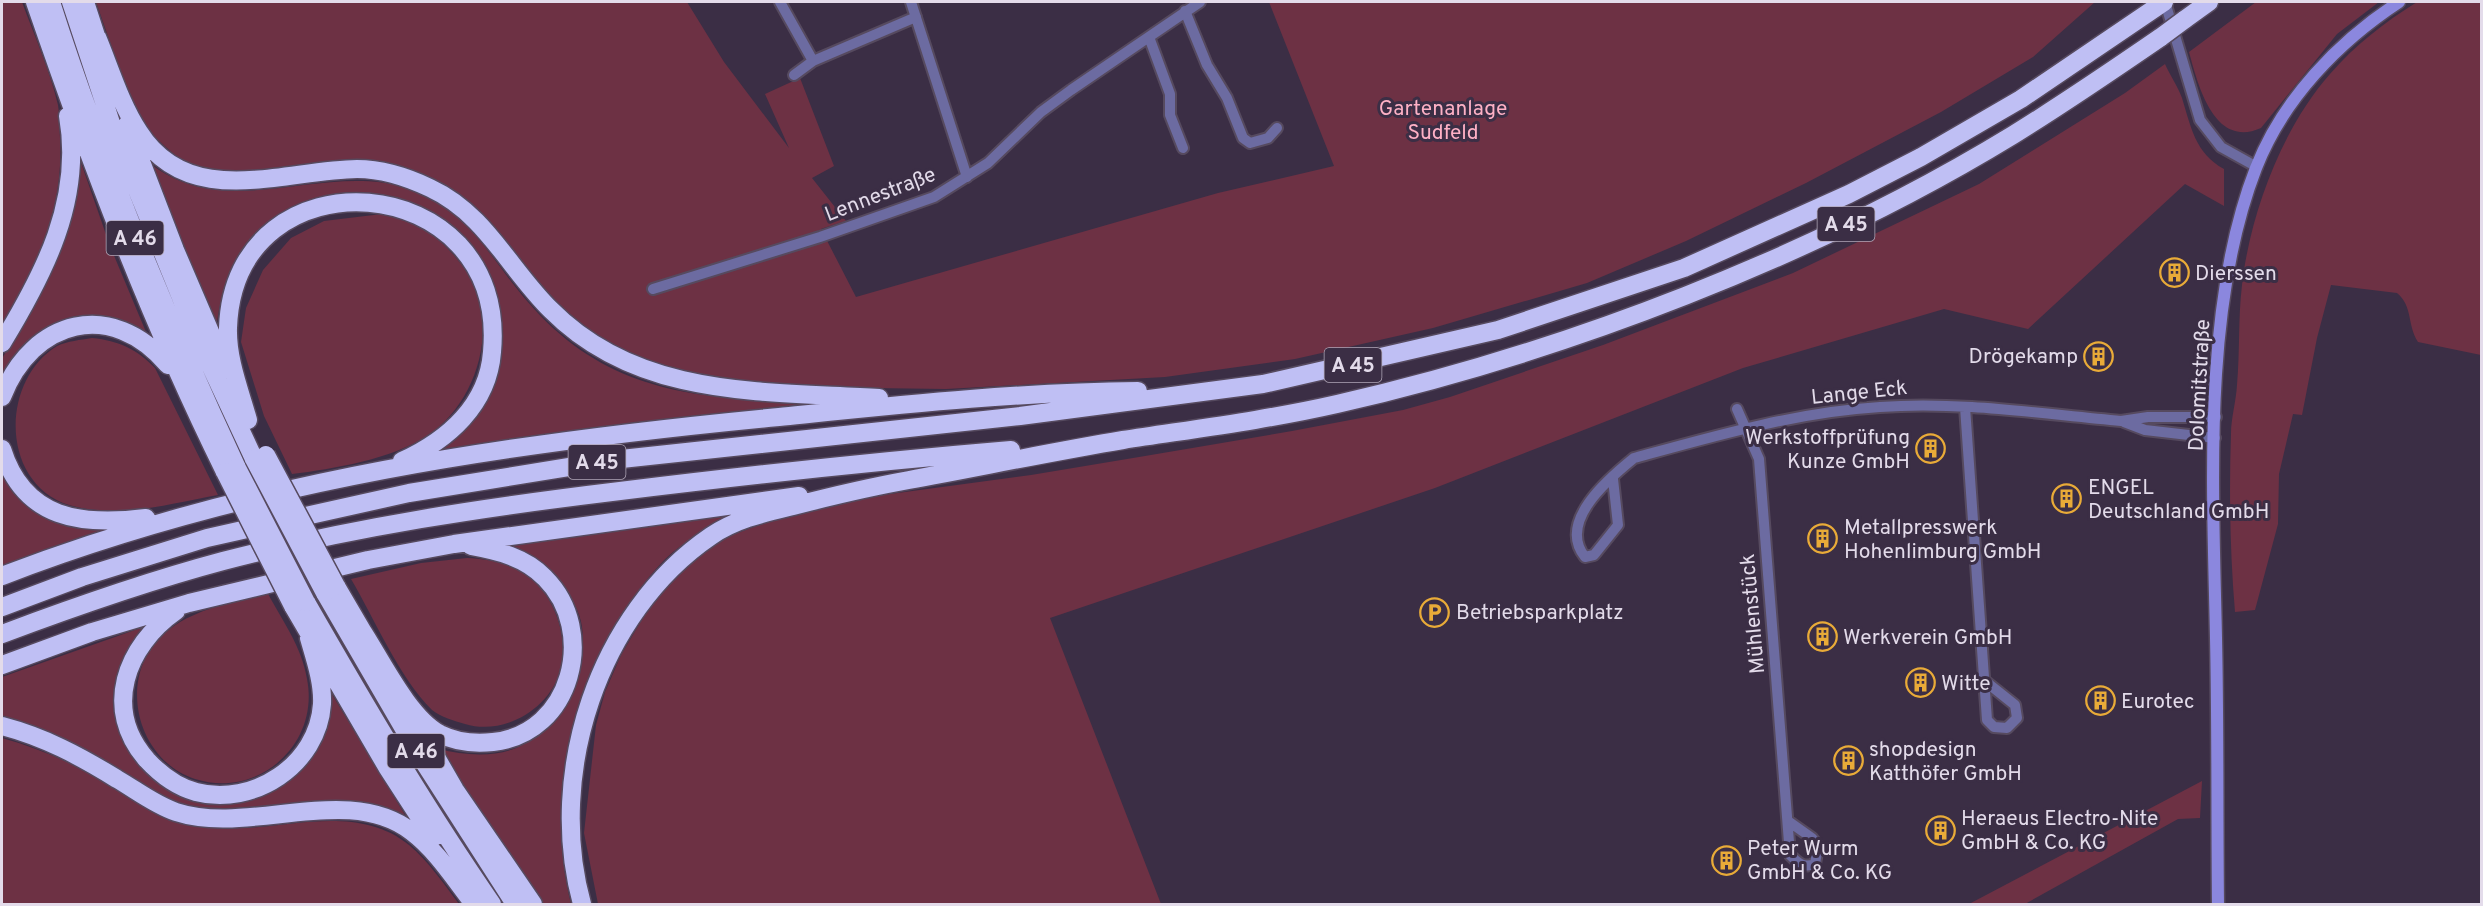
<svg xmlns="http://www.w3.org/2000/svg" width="2483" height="906" font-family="Overpass,sans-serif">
  <rect width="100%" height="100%" fill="#3b2e45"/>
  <path fill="#6d3144" d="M 2,2 L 22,2 C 34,35 50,70 58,105 C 60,116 59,127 60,138 C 64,207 38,269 2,327 Z
    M 96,2 L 687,2 L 724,62 L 789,148 L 765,94 L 800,78 L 834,166 L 812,178 L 846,221 L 821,229 L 856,297 L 1218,193 L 1334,166 L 1269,2 L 2095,2 L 2033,57 L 1941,112 L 1806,183 L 1686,241 L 1587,283 L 1433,328 L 1295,359 L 1165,377 L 946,389 L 796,387 L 680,374 L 617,350 L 571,318 L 431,179 L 241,175 L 201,169 L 177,157 L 149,132 L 130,99 Z
    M 2256,2 L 2379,2 L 2337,34 L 2261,128 C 2214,149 2198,85 2189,52 Z
    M 2417,2 L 2481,2 L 2481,355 L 2418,342 C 2407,325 2413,306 2397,293 L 2331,285 L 2317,338 L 2302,415 L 2293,414 L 2279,474 L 2278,524 L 2255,610 L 2235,612 C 2230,553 2229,493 2231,434 C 2231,418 2236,402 2237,385 C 2240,352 2238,318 2242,285 C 2250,214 2282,128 2330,74 C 2355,45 2385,22 2417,2 Z
    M 2165,64 C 2170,75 2178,87 2182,98 C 2191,127 2195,153 2224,169 L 2224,206 L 2185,184 L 2028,329 L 1944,309 L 1743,368 L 1435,488 L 1050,618 L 1161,904 L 598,904 L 584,833 L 596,725 L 605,692 L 621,655 L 651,604 L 668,582 L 698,555 L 724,538 L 816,504 L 1031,475 L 1145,456 L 1292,431 L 1403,410 L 1450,397 L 1603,345 L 1793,273 L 1979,184 L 2125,93 Z
    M 77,151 L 110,246 L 146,332 L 123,322 L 28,342 L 8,366 L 2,377 L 2,359 L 20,324 Z
    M 148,162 C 227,225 319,161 408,188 C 465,204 491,260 527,301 C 614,403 717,399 838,402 L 635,423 L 441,451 C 467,430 478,414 490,383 C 522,297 467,211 379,196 C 361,193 338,192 321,198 C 303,204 289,214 274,225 C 237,253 219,287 216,333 Z
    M 382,214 C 394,217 411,219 421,226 C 441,240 459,258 471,279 C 499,331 475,405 427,436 C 392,459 333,469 292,474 L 264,416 L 241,342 L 246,308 L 263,270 L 291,238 L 324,221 Z
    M 92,338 C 119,341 137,349 155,368 L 218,495 C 169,504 118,519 69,505 C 0,483 0,381 57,346 C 68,341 80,340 92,338 Z
    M 2,471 C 25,518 57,526 106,530 L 2,566 Z
    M 735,514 C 714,525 692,537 673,552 C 651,571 635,595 619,620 C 567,705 547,806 571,904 L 544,904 L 439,749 C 463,755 492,758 516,748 C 562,728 606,641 569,597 C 553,579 524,561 505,546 Z
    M 467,558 C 486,559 507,562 523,572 C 553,591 569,635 561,669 C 550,709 504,736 465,724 C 454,721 441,717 432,710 C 400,679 374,618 351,579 L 421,563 Z
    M 267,592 C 282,620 302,647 307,679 C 320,744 259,799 195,779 C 134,759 116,673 166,632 C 193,609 234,602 267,592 Z
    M 146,626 C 125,646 105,694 119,722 C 124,733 134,743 141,752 C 149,763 157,780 168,789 C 200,815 248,803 280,785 L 327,686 L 405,815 L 383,809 L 213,813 L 168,801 L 77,745 L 2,718 L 2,677 Z
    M 2,738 C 38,748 74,763 106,783 C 129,797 151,814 178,822 C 203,830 233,829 259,827 C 309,822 367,810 409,845 C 429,862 444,884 459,904 L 2,904 Z
    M 2202,781 L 2200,818 L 2178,819 L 2025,904 L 1969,904 Z"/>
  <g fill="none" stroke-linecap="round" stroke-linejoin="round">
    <defs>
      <path id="street" d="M 780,2 L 813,61 L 916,17
        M 911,2 L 967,177
        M 2165,2 L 2200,120 L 2221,147 L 2257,167
        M 1185,11 L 1207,65 L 1227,98 L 1243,138 L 1250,143 L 1268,138 L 1277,128
        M 1149,37 L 1170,94 L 1170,115 L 1183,148
        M 794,75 L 813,61
        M 653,289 L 820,237 L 934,197 L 988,163 L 1041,112 L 1071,90 L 1200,2
        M 1965,407 L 1987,720 L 1994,727 L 2007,728 L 2017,718 L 2015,705 L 1985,681
        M 1737,409 L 1759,459 L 1790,855 C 1799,864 1803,868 1815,864 L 1818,846 L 1812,838 L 1788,821
        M 2124,422 L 2145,430 L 2215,438
        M 1613,479 L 1618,525 L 1594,555 L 1585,557 C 1557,522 1608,479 1634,458 C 1714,436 1797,412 1880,407 C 1960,401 2041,414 2121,421 L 2148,417 L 2216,417"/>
      <path id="secondary" d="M 2218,904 C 2217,816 2218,727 2216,638 C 2213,489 2202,307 2256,168 C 2283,99 2338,42 2399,2"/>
      <path id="highway" d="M 35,2 C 90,162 150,320 225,472
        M 51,2 C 102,162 166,315 237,468
        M 71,2 L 116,138 L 198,339 L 254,459
        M 85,2 L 100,48
        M 2184,20 L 2209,2
        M 97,37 C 110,68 120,103 139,132 C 189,211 283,170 357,169 C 383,169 407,177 430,188 C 486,214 509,269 551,310 C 639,399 765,391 879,398
        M 127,125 L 175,250 L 226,369
        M 2,343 C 44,274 83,200 68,116
        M 2,397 C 32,319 112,298 168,365
        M 248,420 C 240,391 227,359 228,328 C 234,147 509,167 492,352 C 488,405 448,440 402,461
        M 2,449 C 24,520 82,526 146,518
        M 2,576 C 250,480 515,442 779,417 C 898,405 1018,392 1138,391
        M 336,586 L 367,639
        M 325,593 L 418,753 L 515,904
        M 306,602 C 365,705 425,807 492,904
        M 293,606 L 387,767 L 433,838
        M 2,607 L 82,577 L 207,538 L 409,493 L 612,460 L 1020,416 L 1263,384 L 1498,330 L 1684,268 L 1849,194 L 1921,157 L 2021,99 L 2164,2
        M 176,611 C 126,646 102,709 147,760 C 160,774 177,787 196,792 C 253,807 318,765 322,704 C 323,682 315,659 309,638
        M 361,629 C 381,659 408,717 440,734 C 456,742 475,744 493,742 C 572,734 598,631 545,578 C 525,557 498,551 471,546
        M 2,634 C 74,607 148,581 223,561 C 353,527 487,507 620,491 C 750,475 880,461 1011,450
        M 2,665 L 92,632 L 189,603 L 368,560 L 454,544 L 799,496
        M 413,717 L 455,790 L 533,904
        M 2,726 C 44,737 80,756 117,779 C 136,790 155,805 176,812 C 249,836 348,782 412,832 C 437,851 455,880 474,904
        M 582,904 C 546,774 598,613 711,536 C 736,519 764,513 793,506 C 832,496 870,487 909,480 C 980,467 1051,452 1123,440 C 1194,429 1267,420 1337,404 C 1565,352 1813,257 2013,135 C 2063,104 2113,70 2161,37"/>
    </defs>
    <use href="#street" stroke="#564a5f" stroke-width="14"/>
    <use href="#secondary" stroke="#564a5f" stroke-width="15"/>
    <use href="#highway" stroke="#564a5f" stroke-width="21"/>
    <use href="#street" stroke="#6c6ba1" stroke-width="10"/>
    <use href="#secondary" stroke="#8b87de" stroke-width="12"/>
    <use href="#highway" stroke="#bfbff4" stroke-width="18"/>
    <defs>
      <path id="highway-bridge" d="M 2161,37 L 2184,20
        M 266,455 L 336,586
        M 254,459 L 325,593
        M 237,468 L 306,602
        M 225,472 L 293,606"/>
    </defs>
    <use href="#highway-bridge" stroke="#564a5f" stroke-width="21" stroke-linecap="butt"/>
    <use href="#highway-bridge" stroke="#bfbff4" stroke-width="18"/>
  </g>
  <defs>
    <symbol id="building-ring" viewBox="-11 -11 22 22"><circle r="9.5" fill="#3b2e45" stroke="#e9ab38" stroke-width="1.5"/><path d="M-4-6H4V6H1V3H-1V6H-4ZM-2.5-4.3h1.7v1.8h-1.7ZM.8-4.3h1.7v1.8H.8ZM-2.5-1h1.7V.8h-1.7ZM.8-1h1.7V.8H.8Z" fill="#e9ab38"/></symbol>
    <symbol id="parking-ring" viewBox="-11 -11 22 22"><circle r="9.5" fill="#3b2e45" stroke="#e9ab38" stroke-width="1.5"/><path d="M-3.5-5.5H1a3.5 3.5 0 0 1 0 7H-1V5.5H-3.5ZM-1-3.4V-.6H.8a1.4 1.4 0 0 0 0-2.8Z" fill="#e9ab38"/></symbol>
  </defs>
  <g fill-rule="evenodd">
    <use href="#building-ring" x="2158" y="256" width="33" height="33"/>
    <use href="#building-ring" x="2082" y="340" width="33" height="33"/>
    <use href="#building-ring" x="1914" y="432" width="33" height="33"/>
    <use href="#building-ring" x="2050" y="482" width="33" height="33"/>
    <use href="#building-ring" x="1806" y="522" width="33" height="33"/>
    <use href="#parking-ring" x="1418" y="596" width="33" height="33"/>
    <use href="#building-ring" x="1806" y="620" width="33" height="33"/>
    <use href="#building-ring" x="1904" y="666" width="33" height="33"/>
    <use href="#building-ring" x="2084" y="684" width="33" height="33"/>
    <use href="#building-ring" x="1832" y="744" width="33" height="33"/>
    <use href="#building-ring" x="1924" y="814" width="33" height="33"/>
    <use href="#building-ring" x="1710" y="844" width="33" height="33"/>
  </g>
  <g text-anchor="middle" stroke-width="6" stroke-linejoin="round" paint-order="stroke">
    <g fill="#3b2e45" stroke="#b1a7b8" stroke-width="1.5">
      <rect x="1817.5" y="207" width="57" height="34" rx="4.5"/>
      <rect x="106.5" y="221" width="57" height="34" rx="4.5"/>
      <rect x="1324.5" y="348" width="57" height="34" rx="4.5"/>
      <rect x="568.5" y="445" width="57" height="34" rx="4.5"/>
      <rect x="387.5" y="734" width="57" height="34" rx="4.5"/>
    </g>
    <g font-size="20" font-weight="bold" fill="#e3dbea">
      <text x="1846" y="231">A 45</text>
      <text x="135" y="245">A 46</text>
      <text x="1353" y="372">A 45</text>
      <text x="597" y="469">A 45</text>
      <text x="416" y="758">A 46</text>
    </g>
    <g font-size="21" fill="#fdb0c5" stroke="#3b2e45">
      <text x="1443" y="115">Gartenanlage<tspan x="1443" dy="24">Sudfeld</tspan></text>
    </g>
    <g font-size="21" fill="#e3dbea" stroke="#3b2e45">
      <text transform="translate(880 194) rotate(-21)" y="7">Lennestraße</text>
      <text transform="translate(2199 385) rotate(-87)" y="7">Dolomitstraße</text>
      <text transform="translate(1859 392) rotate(-6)" y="7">Lange Eck</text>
      <text transform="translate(1752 614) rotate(-95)" y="7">Mühlenstück</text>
    </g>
    <g font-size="21" fill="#e3dbea" stroke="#3b2e45" text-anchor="start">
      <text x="2195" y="280">Dierssen</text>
      <text x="2078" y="363" text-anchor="end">Drögekamp</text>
      <text x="1910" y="444" text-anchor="end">Werkstoffprüfung<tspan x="1910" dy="24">Kunze GmbH</tspan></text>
      <text x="2088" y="494">ENGEL<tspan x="2088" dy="24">Deutschland GmbH</tspan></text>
      <text x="1844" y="534">Metallpresswerk<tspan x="1844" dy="24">Hohenlimburg GmbH</tspan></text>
      <text x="1456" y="619">Betriebsparkplatz</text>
      <text x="1843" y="644">Werkverein GmbH</text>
      <text x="1941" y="690">Witte</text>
      <text x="2121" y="708">Eurotec</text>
      <text x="1869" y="756">shopdesign<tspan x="1869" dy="24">Katthöfer GmbH</tspan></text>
      <text x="1961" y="825">Heraeus Electro-Nite<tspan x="1961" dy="24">GmbH &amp; Co. KG</tspan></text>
      <text x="1747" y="855">Peter Wurm<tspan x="1747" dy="24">GmbH &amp; Co. KG</tspan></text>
    </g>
  </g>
  <rect width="2483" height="906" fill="none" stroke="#e3dbea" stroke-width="6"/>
</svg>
